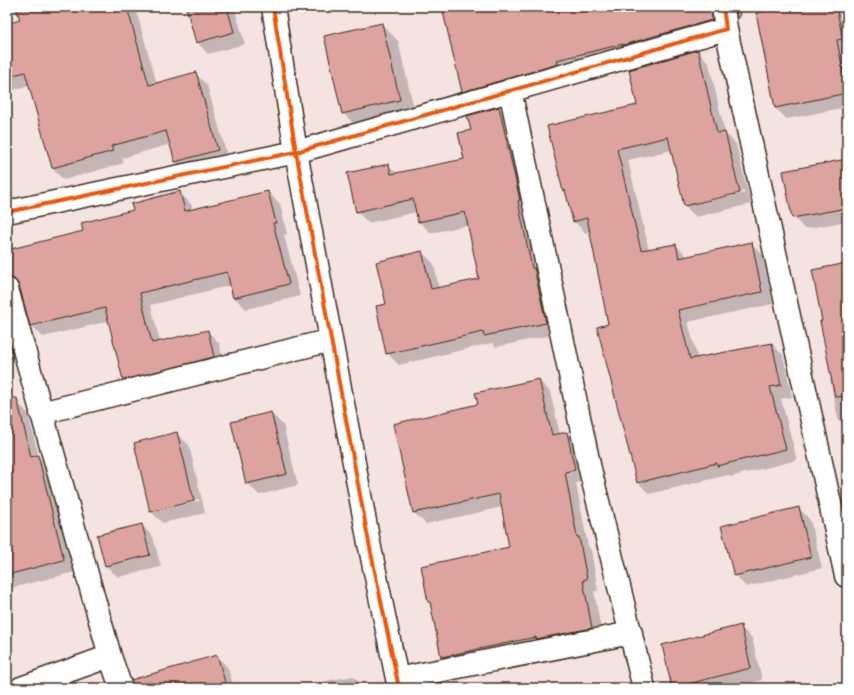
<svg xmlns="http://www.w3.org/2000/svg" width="854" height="695" font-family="'Shantell Sans',sans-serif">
  <rect width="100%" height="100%" fill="#f5e3e2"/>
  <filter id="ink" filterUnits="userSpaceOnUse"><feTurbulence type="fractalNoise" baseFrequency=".025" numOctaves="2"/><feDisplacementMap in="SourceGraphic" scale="8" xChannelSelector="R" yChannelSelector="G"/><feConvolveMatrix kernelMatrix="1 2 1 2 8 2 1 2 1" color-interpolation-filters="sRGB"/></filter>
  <g filter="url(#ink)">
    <path fill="#0003" fill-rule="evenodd" d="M 24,7 L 135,7 L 157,84 L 195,73 L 207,85 L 229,162 L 187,174 L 176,162 L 171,144 L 122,158 L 124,163 L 64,180 L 52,168 L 29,85 L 7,92 L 7,25 L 21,21 Z
      M 187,7 L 234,7 L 245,44 L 208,54 L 197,42 Z
      M 396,7 L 411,7 L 398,10 Z
      M 443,7 L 717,7 L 723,32 L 474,103 L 463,91 Z
      M 788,7 L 843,7 L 845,9 L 847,18 L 847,107 L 787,119 L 775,108 Z
      M 382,24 L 398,41 L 416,117 L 360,130 L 343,113 Z
      M 698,51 L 709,63 L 725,133 L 736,144 L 751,204 L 696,217 L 684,205 L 672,150 L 628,160 L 649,250 L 676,245 L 688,257 L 751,244 L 763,255 L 773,304 L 688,322 L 698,359 L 772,344 L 783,355 L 792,397 L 781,399 L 797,460 L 730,477 L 728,475 L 649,494 L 638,482 L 610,325 L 591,231 L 585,233 L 574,221 L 567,193 L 564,190 L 638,106 ZM 744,191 L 745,193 L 691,205 L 691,203 Z
      M 499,108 L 511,120 L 557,334 L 496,347 L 492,343 L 399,365 L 387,353 L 422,252 L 434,264 L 439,289 L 480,280 L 469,225 L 431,233 L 419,222 L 417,212 L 368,223 L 357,211 L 389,166 L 397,174 L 465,159 L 472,131 Z
      M 847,160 L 847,221 L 805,229 L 793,217 Z
      M 268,192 L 280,204 L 287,234 L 284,235 L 300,296 L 246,309 L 234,297 L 231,285 L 151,305 L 160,342 L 207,331 L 219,343 L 225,368 L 135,391 L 123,379 L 109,321 L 43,337 L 31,325 L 84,232 L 180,193 L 191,204 L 193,210 Z
      M 847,264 L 847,428 L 838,419 L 830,379 L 832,378 L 823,322 Z
      M 7,307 L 21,356 L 7,360 Z
      M 539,380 L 550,392 L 560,434 L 566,433 L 578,445 L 586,481 L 576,483 L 588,546 L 591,550 L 598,591 L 594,591 L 603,639 L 454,668 L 442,656 L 431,603 L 429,601 L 510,547 L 503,507 L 426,524 L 414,513 L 479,405 Z
      M 17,402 L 28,413 L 39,457 L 49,467 L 75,572 L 7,589 L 7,404 Z
      M 271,413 L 283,425 L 298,485 L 259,495 L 247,483 Z
      M 177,434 L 189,445 L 205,513 L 163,523 L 151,512 ZM 199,499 L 199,501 L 158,511 L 158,509 Z
      M 799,508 L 810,520 L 822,568 L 746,587 L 735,575 Z
      M 142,525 L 153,537 L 161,567 L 118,577 L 106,566 Z
      M 740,627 L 752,638 L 762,680 L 729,688 L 673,687 Z
      M 217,656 L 228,668 L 234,688 L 158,688 Z
      M 353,676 L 365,688 L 288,688 Z"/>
    <path fill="#dda39f" stroke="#3b2a1e" d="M 16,7 L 127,7 L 149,85 L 196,72 L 218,150 L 175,162 L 166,131 L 111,146 L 113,151 L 52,168 L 25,72 L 7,77 L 7,24 L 20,20 Z
      M 186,7 L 227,7 L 234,32 L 196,43 Z
      M 467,7 L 711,7 L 712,20 L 623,45 L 623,44 L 557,60 L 558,64 L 462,92 L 443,12 Z
      M 736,7 L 739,7 L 740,17 L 737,18 Z
      M 783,7 L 836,7 L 843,39 L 837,40 L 847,93 L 775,108 L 756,13 Z
      M 382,23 L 400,100 L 342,114 L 324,36 Z
      M 698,50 L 717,133 L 725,132 L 740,193 L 684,206 L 668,137 L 617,149 L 641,250 L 676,244 L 679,258 L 752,242 L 762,292 L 678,310 L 690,359 L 772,343 L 781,385 L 770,387 L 786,449 L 717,466 L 717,463 L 637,483 L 597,327 L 608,324 L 587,218 L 573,222 L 565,190 L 563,191 L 547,126 L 637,105 L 629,70 Z
      M 499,107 L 520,200 L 518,201 L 532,268 L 534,268 L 546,323 L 484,336 L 483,332 L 386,354 L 376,306 L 386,304 L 376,262 L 422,251 L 431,289 L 479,279 L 465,212 L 418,222 L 413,199 L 356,212 L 347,173 L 389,164 L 391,174 L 464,159 L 458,133 L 471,130 L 467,116 Z
      M 847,159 L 847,208 L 792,218 L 783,171 Z
      M 180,191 L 185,211 L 268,191 L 276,223 L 273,223 L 289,284 L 233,298 L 227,272 L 140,293 L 152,343 L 208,330 L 214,357 L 123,380 L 105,308 L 30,326 L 19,285 L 15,280 L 7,277 L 7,250 L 83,231 L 81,223 L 133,210 L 131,204 Z
      M 847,263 L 847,396 L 835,397 L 820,321 L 822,321 L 812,270 Z
      M 539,379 L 552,435 L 567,432 L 575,470 L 565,472 L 577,537 L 579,537 L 587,579 L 583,580 L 592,628 L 536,639 L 536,637 L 441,657 L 430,602 L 428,602 L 421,566 L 509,547 L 499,494 L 413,513 L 393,424 L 478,404 L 475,393 Z
      M 17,398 L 31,457 L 38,455 L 64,560 L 7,575 L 7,399 Z
      M 271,412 L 287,474 L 246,484 L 231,422 Z
      M 177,432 L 194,501 L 150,512 L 134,443 Z
      M 799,507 L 811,557 L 734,576 L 721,526 Z
      M 142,524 L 150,555 L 105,566 L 97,535 Z
      M 741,625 L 751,668 L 672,688 L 662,645 Z
      M 217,655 L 227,688 L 133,688 L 131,680 Z"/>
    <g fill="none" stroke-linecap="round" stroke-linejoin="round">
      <defs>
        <path id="minor" d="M 273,7 L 296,152 L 726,29 L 723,7
          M 726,29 L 846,576
          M 510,90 L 590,469 L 644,688
          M 7,212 L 296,152 L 369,543 L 399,688
          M 7,289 L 110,656 L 121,688
          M 41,413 L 331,340
          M 397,679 L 631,633
          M 21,688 L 110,656"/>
      </defs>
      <use href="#minor" stroke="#3b2a1e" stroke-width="25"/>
      <use href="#minor" stroke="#fff" stroke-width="22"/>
      <defs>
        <path id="cycleway" d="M 273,7 L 296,152 L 726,29 L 723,7
          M 7,212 L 296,152 L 369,543 L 399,688"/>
      </defs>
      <use href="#cycleway" stroke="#fff" stroke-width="6"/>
      <use href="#cycleway" stroke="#e8590c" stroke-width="4"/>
    </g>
  </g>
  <rect width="854" height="695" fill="none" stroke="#fff" stroke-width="24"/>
  <rect x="12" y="12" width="830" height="671" fill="none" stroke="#3b2a1e" stroke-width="1.5" filter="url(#ink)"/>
</svg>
